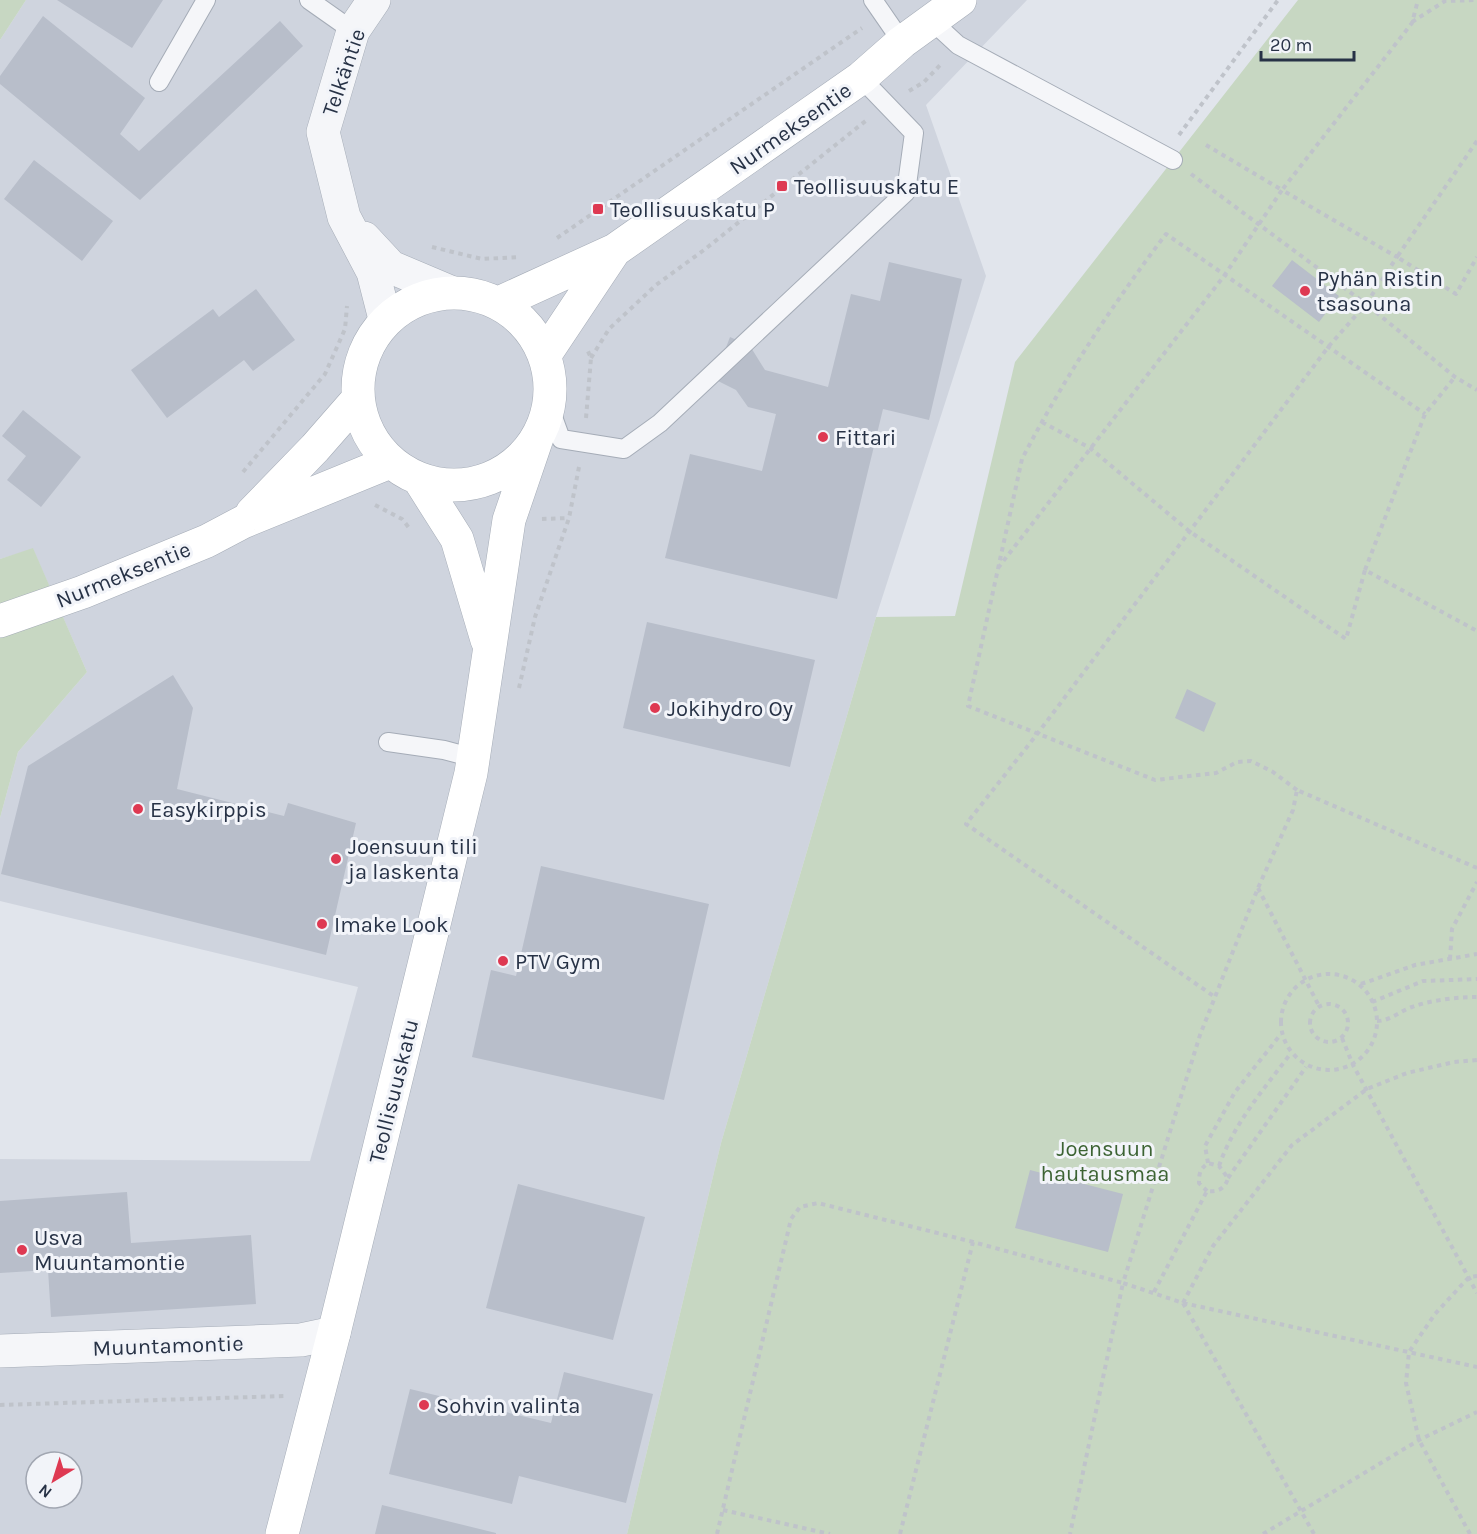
<svg xmlns="http://www.w3.org/2000/svg" width="1477" height="1534" font-family="Karla,sans-serif">
  <rect width="100%" height="100%" fill="#e1e5ec"/>
  <path fill="#cfd4de" fill-rule="evenodd" d="M 26,0 L 1027,0 L 926,105 L 986,276 L 876,617 L 721,1143 L 627,1534 L 0,1534 L 0,1159 L 310,1161 L 358,987 L 0,901 L 0,818 L 18,752 L 87,672 L 33,549 L 0,559 L 0,40 ZM 36,1462 L 72,1462 L 72,1498 L 36,1498 Z"/>
  <path fill="#c7d7c2" d="M 0,0 L 26,0 L 0,40 Z
    M 1298,0 L 1477,0 L 1477,1534 L 627,1534 L 721,1143 L 876,617 L 955,616 L 1015,362 Z
    M 33,548 L 87,672 L 18,752 L 0,818 L 0,559 Z"/>
  <path fill="#b8beca" d="M 57,0 L 163,0 L 132,48 Z
    M 43,16 L 145,98 L 120,134 L 139,151 L 280,21 L 303,46 L 140,200 L 0,84 L 0,76 Z
    M 34,160 L 113,221 L 82,261 L 4,199 Z
    M 1292,260 L 1339,296 L 1319,322 L 1272,286 Z
    M 889,262 L 962,279 L 929,420 L 883,409 L 837,599 L 665,558 L 690,454 L 762,471 L 776,414 L 748,407 L 736,390 L 714,379 L 730,337 L 750,346 L 765,370 L 828,387 L 851,294 L 880,301 Z
    M 256,289 L 295,340 L 253,371 L 244,360 L 167,418 L 131,370 L 213,309 L 219,317 Z
    M 23,410 L 81,457 L 41,507 L 7,480 L 26,456 L 2,436 Z
    M 647,622 L 815,660 L 790,767 L 623,728 Z
    M 173,675 L 193,708 L 177,789 L 284,816 L 288,803 L 356,823 L 326,955 L 1,874 L 28,766 Z
    M 1187,689 L 1216,703 L 1204,732 L 1175,718 Z
    M 541,866 L 709,904 L 664,1100 L 472,1057 L 491,970 L 516,976 Z
    M 1030,1170 L 1123,1194 L 1108,1252 L 1015,1228 Z
    M 518,1184 L 645,1217 L 613,1340 L 486,1308 Z
    M 127,1192 L 131,1243 L 251,1235 L 256,1304 L 51,1317 L 48,1270 L 0,1273 L 0,1201 Z
    M 564,1372 L 653,1394 L 626,1503 L 519,1476 L 512,1504 L 389,1474 L 410,1389 L 551,1423 Z
    M 382,1505 L 496,1533 L 496,1534 L 375,1534 Z"/>
  <g fill="none" stroke-linecap="round" stroke-linejoin="round">
    <defs>
      <path id="lane" d="M 309,0 L 353,31
        M 873,0 L 902,42
        M 932,21 L 958,45 L 1173,160
        M 159,82 L 206,0
        M 549,406 L 561,439 L 624,449 L 660,423 L 906,192 L 914,133 L 861,78
        M 388,742 L 444,750 L 474,758"/>
      <path id="street" d="M 374,0 L 353,31 L 323,132 L 344,217 L 373,272 L 385,319
        M 364,238 L 391,267 L 450,292
        M 0,1351 L 301,1340 L 334,1333"/>
      <path id="secondary" d="M358 389a96 96 0 1 1 192 0a96 96 0 1 1-192 0Z
        M 501,302 L 615,250 L 861,78 L 902,42 L 960,0
        M 544,356 L 614,251
        M 419,479 L 457,539 L 487,640
        M 252,513 L 315,448 L 357,400
        M 0,621 L 83,592 L 207,541 L 243,522 L 390,462
        M 282,1534 L 334,1333 L 471,773 L 509,520 L 537,438"/>
    </defs>
    <use href="#lane" stroke="#a5acb7" stroke-width="20"/>
    <use href="#street" stroke="#a5acb7" stroke-width="34"/>
    <use href="#secondary" stroke="#a5acb7" stroke-width="34"/>
    <path stroke="#bfc3ca" stroke-width="4" stroke-dasharray="4.5 4.5" stroke-linecap="butt" d="M 1412,22 L 1445,1 L 1477,0
      M 909,91 L 924,82 L 941,64
      M 1179,135 L 1278,0
      M 1477,141 L 1397,257 L 1456,294 L 1477,257
      M 1206,145 L 1282,190 L 1412,23 L 1418,0
      M 1191,174 L 1366,304 L 1329,346 L 1038,733 L 966,824 L 1215,997
      M 557,238 L 862,28
      M 432,247 L 482,259 L 519,257
      M 591,358 L 609,329 L 656,285 L 704,250 L 868,119
      M 586,418 L 591,358 L 587,349
      M 1042,422 L 1090,448 L 1189,531 L 1346,639 L 1365,570 L 1477,631
      M 243,472 L 325,374 L 345,329 L 347,306
      M 375,505 L 402,519 L 410,529
      M 542,519 L 569,518
      M 998,568 L 1224,276 L 1282,190 L 1397,257 L 1366,304 L 1455,377 L 1477,390
      M 1365,570 L 1425,414 L 1455,377
      M 519,688 L 535,617 L 569,518 L 579,467
      M 1297,790 L 1273,772 L 1251,761 L 1237,762 L 1216,773 L 1155,780 L 968,706 L 1022,459 C 1063,380 1112,305 1166,234 L 1425,414
      M 1477,868 L 1297,790 L 1293,810 L 1258,888 L 1200,1035 L 1123,1283 L 1183,1303 L 1477,1367
      M 1258,888 L 1319,1006
      M 1450,959 L 1452,929 L 1477,882
      M1281 1022a48 48 0 1 1 96 0a48 48 0 1 1-96 0Z
      M 1361,984 L 1415,965 L 1477,954
      M 1372,1002 L 1423,981 L 1477,979
      M1310 1023a19 19 0 1 1 38 0a19 19 0 1 1-38 0Z
      M 1377,1021 C 1390,1021 1400,1011 1412,1007 C 1432,1000 1456,997 1477,997
      M 1342,1038 L 1353,1065 L 1477,1293
      M 1208,1163 L 1205,1146 L 1235,1092 L 1281,1034
      M 1219,1166 C 1234,1123 1264,1089 1291,1053
      M 1228,1178 L 1306,1067
      M 1154,1292 L 1207,1191 C 1218,1192 1225,1189 1228,1178 L 1219,1166 L 1208,1163 C 1200,1169 1199,1173 1199,1183 L 1207,1191
      M 1183,1303 L 1213,1246 L 1292,1145 L 1367,1089 L 1407,1073 L 1454,1062 L 1477,1060
      M 1183,1303 L 1314,1534
      M 0,1405 L 284,1396
      M 723,1510 L 830,1534
      M 717,1534 L 791,1219 L 800,1207 L 818,1203 L 973,1242 L 1123,1283 L 1070,1534
      M 900,1534 L 973,1242
      M 1263,1534 L 1419,1440 L 1477,1412
      M 1470,1534 L 1419,1440 L 1406,1383 L 1409,1352 L 1435,1314 L 1469,1277 L 1477,1276"/>
    <use href="#lane" stroke="#f5f6f9" stroke-width="18"/>
    <use href="#street" stroke="#f5f6f9" stroke-width="33"/>
    <use href="#secondary" stroke="#fff" stroke-width="33"/>
  </g>
  <g fill="#de3952" stroke="#f2f4f9" stroke-width="2">
    <rect x="776" y="180" width="12" height="12" rx="3"/>
    <rect x="592" y="203" width="12" height="12" rx="3"/>
    <circle cx="1305" cy="291" r="6"/>
    <circle cx="823" cy="437" r="6"/>
    <circle cx="655" cy="708" r="6"/>
    <circle cx="138" cy="809" r="6"/>
    <circle cx="336" cy="859" r="6"/>
    <circle cx="322" cy="924" r="6"/>
    <circle cx="503" cy="961" r="6"/>
    <circle cx="22" cy="1250" r="6"/>
    <circle cx="424" cy="1405" r="6"/>
  </g>
  <g text-anchor="middle" stroke-width="6" stroke-linejoin="round" paint-order="stroke">
    <g font-size="22" fill="#273246" stroke="#f2f4f9">
      <text transform="translate(343 72) rotate(-71)" y="8">Telkäntie</text>
      <text transform="translate(790 128) rotate(-35)" y="8">Nurmeksentie</text>
      <text transform="translate(123 574) rotate(-22)" y="8">Nurmeksentie</text>
      <text transform="translate(393 1091) rotate(-76)" y="8">Teollisuuskatu</text>
      <text transform="translate(168 1345) rotate(-2)" y="8">Muuntamontie</text>
    </g>
    <g font-size="22" fill="#273246" stroke="#f2f4f9" text-anchor="start">
      <text x="794" y="194">Teollisuuskatu E</text>
      <text x="610" y="217">Teollisuuskatu P</text>
      <text x="1317" y="286">Pyhän Ristin<tspan x="1317" dy="25">tsasouna</tspan></text>
      <text x="835" y="445">Fittari</text>
      <text x="667" y="716">Jokihydro Oy</text>
      <text x="150" y="817">Easykirppis</text>
      <text x="348" y="854">Joensuun tili<tspan x="348" dy="25">ja laskenta</tspan></text>
      <text x="334" y="932">Imake Look</text>
      <text x="515" y="969">PTV Gym</text>
      <text x="34" y="1245">Usva<tspan x="34" dy="25">Muuntamontie</tspan></text>
      <text x="436" y="1413">Sohvin valinta</text>
    </g>
    <g font-size="22" fill="#3c6333" stroke="#f2f4f9">
      <text x="1105" y="1156">Joensuun<tspan x="1105" dy="25">hautausmaa</tspan></text>
    </g>
  </g>
  <g transform="translate(54 1480) rotate(218)"><circle r="28" fill="#f2f4f9" stroke="#a1a6b1" stroke-width="1.5"/>
  <path d="M0-4.5L10 22L0 15L-10 22Z" fill="#de3952"/>
  <text y="-9" font-size="16" font-weight="bold" text-anchor="middle" fill="#273246">N</text>
  </g>
  <path d="M1261 51v9h93v-9" fill="none" stroke="#273246" stroke-width="3"/>
  <text x="1270" y="51" font-size="18" fill="#273246" stroke="#f2f4f9" stroke-width="4.5" paint-order="stroke">20 m</text>
</svg>
